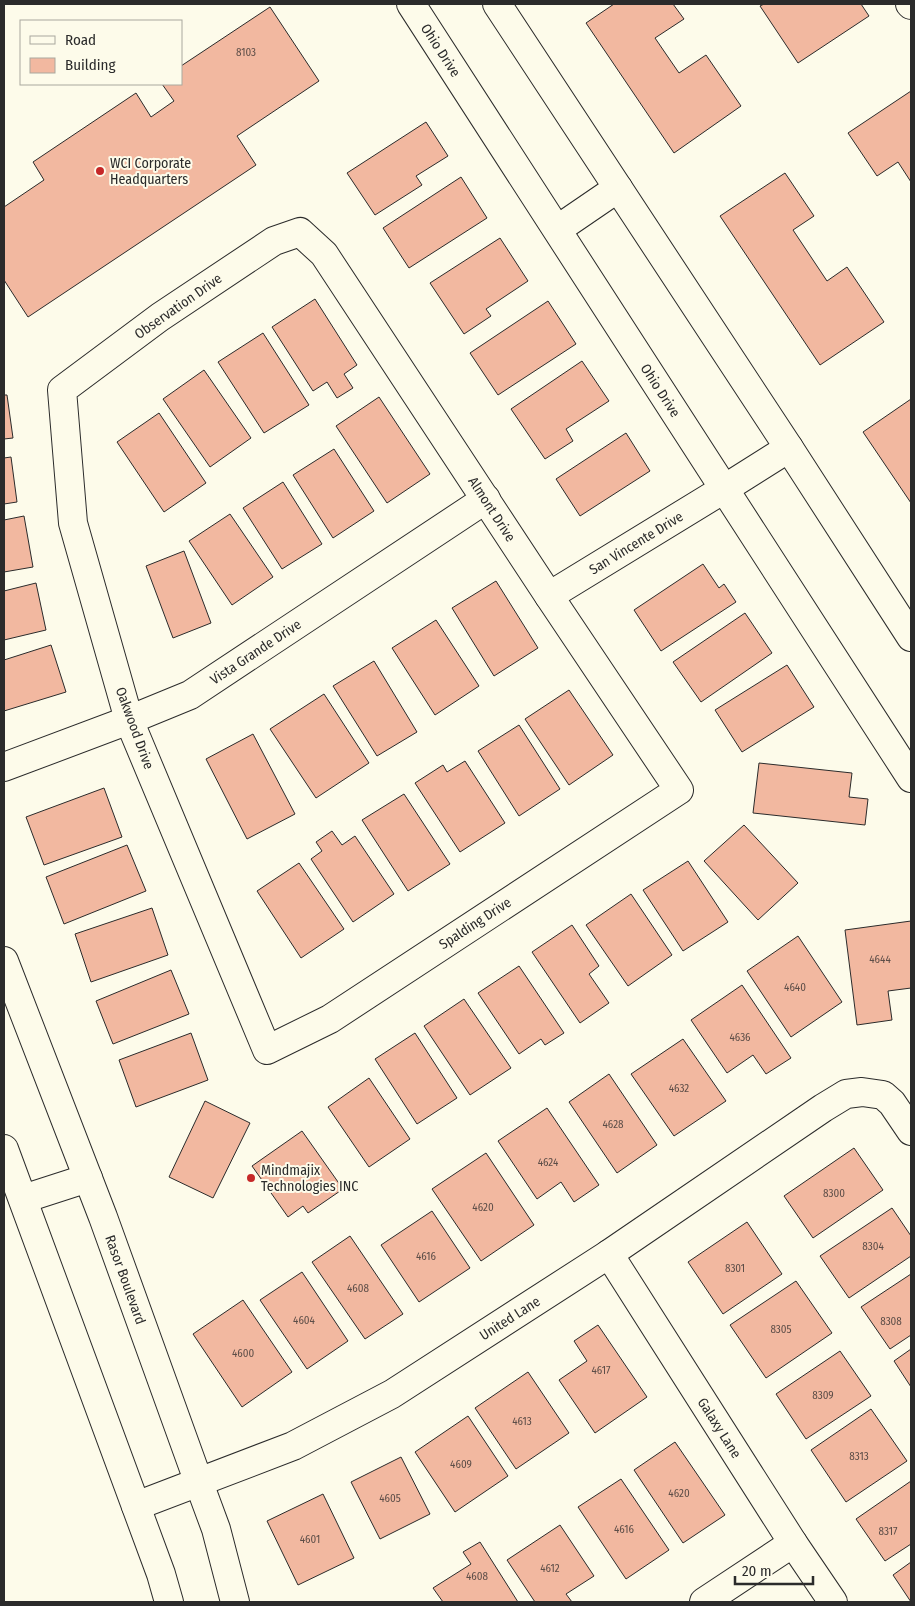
<svg xmlns="http://www.w3.org/2000/svg" width="915" height="1606" font-family="'Fira Sans Condensed',sans-serif">
  <rect width="100%" height="100%" fill="#fdfbea"/>
  <path fill="#f2b8a0" stroke="#2b2b2b" d="M 614,4 L 673,4 L 684,19 L 655,38 L 679,73 L 706,55 L 741,106 L 674,153 L 586,23 Z
    M 764,4 L 861,4 L 869,16 L 798,63 L 760,6 Z
    M 270,7 L 319,81 L 237,136 L 256,165 L 28,317 L 4,280 L 4,207 L 44,180 L 33,162 L 136,93 L 151,117 L 174,101 L 162,84 L 181,84 L 181,66 Z
    M 911,91 L 911,182 L 898,162 L 877,176 L 848,133 Z
    M 426,122 L 448,156 L 416,176 L 422,185 L 375,215 L 347,173 Z
    M 785,173 L 814,216 L 793,230 L 827,281 L 847,267 L 884,322 L 820,365 L 720,216 Z
    M 461,177 L 487,218 L 409,268 L 383,228 Z
    M 500,238 L 528,281 L 486,309 L 491,316 L 464,334 L 430,283 Z
    M 315,299 L 357,365 L 344,374 L 353,388 L 337,398 L 327,382 L 313,391 L 272,327 Z
    M 548,301 L 576,344 L 498,395 L 470,353 Z
    M 263,333 L 309,405 L 264,433 L 218,362 Z
    M 582,361 L 609,401 L 566,429 L 573,441 L 545,459 L 511,409 Z
    M 204,370 L 251,438 L 210,467 L 163,399 Z
    M 4,395 L 7,395 L 13,438 L 4,439 Z
    M 379,397 L 430,474 L 387,503 L 336,426 Z
    M 911,399 L 911,503 L 863,432 Z
    M 159,413 L 206,483 L 164,512 L 117,442 Z
    M 626,433 L 650,471 L 580,516 L 556,479 Z
    M 334,449 L 374,511 L 333,538 L 293,475 Z
    M 11,457 L 17,502 L 4,504 L 4,458 Z
    M 283,482 L 322,544 L 282,569 L 243,508 Z
    M 230,514 L 273,577 L 232,605 L 189,541 Z
    M 24,516 L 33,567 L 4,572 L 4,520 Z
    M 184,551 L 211,623 L 173,638 L 146,566 Z
    M 703,564 L 719,588 L 724,584 L 736,602 L 661,651 L 634,610 Z
    M 496,581 L 538,648 L 494,676 L 452,608 Z
    M 36,583 L 46,630 L 4,640 L 4,591 Z
    M 745,613 L 772,653 L 701,702 L 673,662 Z
    M 436,620 L 479,686 L 435,715 L 392,648 Z
    M 51,645 L 66,692 L 4,711 L 4,660 Z
    M 374,661 L 417,732 L 377,756 L 333,686 Z
    M 787,665 L 814,707 L 742,752 L 715,710 Z
    M 569,690 L 613,755 L 569,785 L 525,719 Z
    M 324,694 L 369,763 L 316,798 L 270,729 Z
    M 519,725 L 560,789 L 519,816 L 478,751 Z
    M 253,734 L 295,814 L 247,839 L 206,759 Z
    M 465,761 L 505,823 L 460,852 L 415,783 L 443,765 L 447,772 Z
    M 759,763 L 852,773 L 849,797 L 868,799 L 865,825 L 753,813 Z
    M 104,788 L 122,837 L 44,865 L 26,817 Z
    M 404,794 L 450,864 L 408,891 L 362,820 Z
    M 744,825 L 798,883 L 758,920 L 704,861 Z
    M 332,831 L 342,845 L 355,836 L 394,894 L 353,922 L 311,859 L 322,851 L 316,842 Z
    M 127,845 L 146,891 L 64,924 L 46,877 Z
    M 688,861 L 728,922 L 683,951 L 643,890 Z
    M 299,863 L 344,929 L 301,958 L 257,891 Z
    M 631,894 L 672,955 L 628,986 L 586,925 Z
    M 152,908 L 168,955 L 91,982 L 75,934 Z
    M 911,921 L 911,988 L 888,991 L 892,1020 L 857,1025 L 845,930 Z
    M 572,925 L 599,966 L 589,974 L 609,1003 L 580,1023 L 532,952 Z
    M 798,936 L 842,1002 L 791,1037 L 747,971 Z
    M 519,966 L 564,1033 L 545,1045 L 541,1039 L 519,1054 L 478,993 Z
    M 171,970 L 189,1014 L 113,1044 L 96,1001 Z
    M 742,985 L 791,1058 L 766,1074 L 753,1055 L 727,1073 L 691,1020 Z
    M 464,999 L 511,1068 L 470,1095 L 424,1026 Z
    M 191,1033 L 208,1080 L 136,1107 L 119,1060 Z
    M 415,1033 L 457,1098 L 417,1124 L 375,1059 Z
    M 683,1039 L 726,1101 L 674,1136 L 631,1074 Z
    M 609,1074 L 657,1145 L 617,1173 L 569,1102 Z
    M 369,1078 L 410,1139 L 369,1167 L 328,1107 Z
    M 205,1101 L 250,1123 L 213,1198 L 169,1177 Z
    M 547,1108 L 599,1185 L 574,1202 L 561,1182 L 537,1199 L 498,1141 Z
    M 302,1131 L 343,1189 L 308,1213 L 303,1206 L 288,1217 L 252,1166 Z
    M 854,1148 L 883,1190 L 813,1238 L 784,1196 Z
    M 486,1153 L 534,1225 L 481,1261 L 432,1189 Z
    M 892,1208 L 911,1236 L 911,1256 L 849,1298 L 820,1256 Z
    M 432,1211 L 470,1268 L 419,1302 L 381,1245 Z
    M 747,1222 L 782,1274 L 723,1314 L 688,1262 Z
    M 350,1236 L 403,1314 L 365,1339 L 312,1262 Z
    M 302,1272 L 348,1341 L 307,1369 L 260,1300 Z
    M 911,1274 L 911,1335 L 890,1349 L 861,1307 Z
    M 796,1281 L 832,1333 L 766,1378 L 730,1325 Z
    M 243,1300 L 292,1372 L 242,1407 L 193,1334 Z
    M 598,1325 L 647,1397 L 595,1433 L 559,1380 L 587,1361 L 574,1341 Z
    M 911,1349 L 911,1387 L 894,1361 Z
    M 840,1351 L 871,1396 L 806,1439 L 776,1394 Z
    M 528,1372 L 569,1433 L 516,1469 L 475,1408 Z
    M 871,1409 L 907,1461 L 846,1502 L 811,1450 Z
    M 468,1416 L 508,1476 L 455,1512 L 415,1452 Z
    M 675,1442 L 725,1515 L 683,1543 L 634,1470 Z
    M 401,1457 L 430,1514 L 380,1539 L 351,1482 Z
    M 621,1479 L 669,1550 L 626,1579 L 578,1507 Z
    M 911,1481 L 911,1544 L 885,1561 L 856,1519 Z
    M 323,1494 L 354,1558 L 298,1585 L 267,1521 Z
    M 560,1525 L 594,1576 L 566,1594 L 572,1602 L 535,1602 L 507,1560 Z
    M 480,1542 L 518,1602 L 443,1602 L 433,1588 L 471,1564 L 463,1552 Z
    M 911,1562 L 911,1602 L 893,1575 Z"/>
  <g fill="none" stroke-linecap="round" stroke-linejoin="round">
    <defs>
      <g id="minor">
        <path d="M 910,4 L 911,5"/>
        <path d="M 300,232 L 324,254 L 549,596 L 679,790 L 330,1019 L 267,1050 L 129,720 L 73,523 L 62,390 L 160,317 L 274,241 Z"/>
        <path id="s1" d="M 549,596 L 724,489"/>
        <path id="s2" d="M 4,767 L 129,720 L 190,695 L 486,499"/>
        <path id="s3" d="M 609,1254 L 793,1543 L 833,1602"/>
        <path id="s4" d="M 136,1506 L 293,1446 L 392,1394 L 609,1254 L 823,1108 L 846,1094 L 862,1092 L 883,1095 L 892,1103 L 911,1131"/>
        <path d="M 704,1602 L 793,1543"/>
      </g>
      <g id="major">
        <path id="s5" d="M 411,4 L 911,778"/>
        <path d="M 497,4 L 789,448 L 911,637"/>
        <path d="M 558,229 L 618,188"/>
        <path d="M 724,489 L 789,448"/>
        <path id="s6" d="M 4,961 L 103,1217 L 199,1483 L 216,1529 L 235,1602"/>
        <path d="M 4,1149 L 161,1574 L 169,1602"/>
        <path d="M 23,1199 L 88,1178"/>
      </g>
    </defs>
    <use href="#minor" stroke="#2b2b2b" stroke-width="30"/>
    <use href="#major" stroke="#2b2b2b" stroke-width="30"/>
    <use href="#minor" stroke="#fdfbea" stroke-width="28"/>
    <use href="#major" stroke="#fdfbea" stroke-width="28"/>
  </g>
  <g fill="#c62828" stroke="#fdfbea" stroke-width="2">
    <circle cx="100" cy="171" r="5"/>
    <circle cx="251" cy="1178" r="5"/>
  </g>
  <g text-anchor="middle" stroke-width="4" stroke-linejoin="round" paint-order="stroke">
    <g font-size="11" fill="#5d4e48">
      <text x="246" y="56">8103</text>
      <text x="880" y="963">4644</text>
      <text x="795" y="991">4640</text>
      <text x="740" y="1041">4636</text>
      <text x="679" y="1092">4632</text>
      <text x="613" y="1128">4628</text>
      <text x="548" y="1166">4624</text>
      <text x="834" y="1197">8300</text>
      <text x="483" y="1211">4620</text>
      <text x="873" y="1250">8304</text>
      <text x="426" y="1260">4616</text>
      <text x="735" y="1272">8301</text>
      <text x="358" y="1292">4608</text>
      <text x="304" y="1324">4604</text>
      <text x="891" y="1325">8308</text>
      <text x="781" y="1333">8305</text>
      <text x="243" y="1357">4600</text>
      <text x="601" y="1374">4617</text>
      <text x="823" y="1399">8309</text>
      <text x="522" y="1425">4613</text>
      <text x="859" y="1460">8313</text>
      <text x="461" y="1468">4609</text>
      <text x="679" y="1497">4620</text>
      <text x="390" y="1502">4605</text>
      <text x="624" y="1533">4616</text>
      <text x="888" y="1535">8317</text>
      <text x="310" y="1543">4601</text>
      <text x="550" y="1572">4612</text>
      <text x="477" y="1580">4608</text>
    </g>
    <g font-size="14" fill="#2b2b2b" stroke="#fdfbea">
      <text dy="5" stroke="none"><textPath href="#s5" startOffset="55">Ohio Drive</textPath></text>
      <text transform="translate(178 306) rotate(-35)" y="5">Observation Drive</text>
      <text dy="5" stroke="none"><textPath href="#s5" startOffset="460">Ohio Drive</textPath></text>
      <text transform="translate(492 509) rotate(57)" y="5">Almont Drive</text>
      <text dy="5" stroke="none"><textPath href="#s1" startOffset="102">San Vincente Drive</textPath></text>
      <text dy="5" stroke="none"><textPath href="#s2" startOffset="278">Vista Grande Drive</textPath></text>
      <text transform="translate(135 728) rotate(70)" y="5">Oakwood Drive</text>
      <text transform="translate(475 923) rotate(-33)" y="5">Spalding Drive</text>
      <text dy="5" stroke="none"><textPath href="#s6" startOffset="341">Rasor Boulevard</textPath></text>
      <text dy="5" stroke="none"><textPath href="#s4" startOffset="420">United Lane</textPath></text>
      <text dy="5" stroke="none"><textPath href="#s3" startOffset="206">Galaxy Lane</textPath></text>
    </g>
    <g font-size="14" fill="#2b2b2b" stroke="#fdfbea" text-anchor="start">
      <text x="110" y="168">WCI Corporate<tspan x="110" dy="16">Headquarters</tspan></text>
      <text x="261" y="1175">Mindmajix<tspan x="261" dy="16">Technologies INC</tspan></text>
    </g>
  </g>
  <rect width="915" height="1606" fill="none" stroke="#2b2b2b" stroke-width="10"/>
  <rect x="20" y="20" width="162" height="65" fill="#fdfbea" stroke="#a9a89e"/>
  <rect x="30" y="36" width="25" height="8" fill="#fdfbea" stroke="#a9a89e"/>
  <text x="65" y="45" font-size="15" fill="#2b2b2b">Road</text>
  <rect x="30" y="58" width="25" height="15" fill="#f2b8a0" stroke="#a9a89e"/>
  <text x="65" y="70" font-size="15" fill="#2b2b2b">Building</text>
  <path d="M735 1576v8h78v-8" fill="none" stroke="#2b2b2b" stroke-width="2.5"/>
  <text x="742" y="1576" font-size="15" fill="#2b2b2b" stroke="#fdfbea" stroke-width="4" paint-order="stroke">20 m</text>
</svg>
